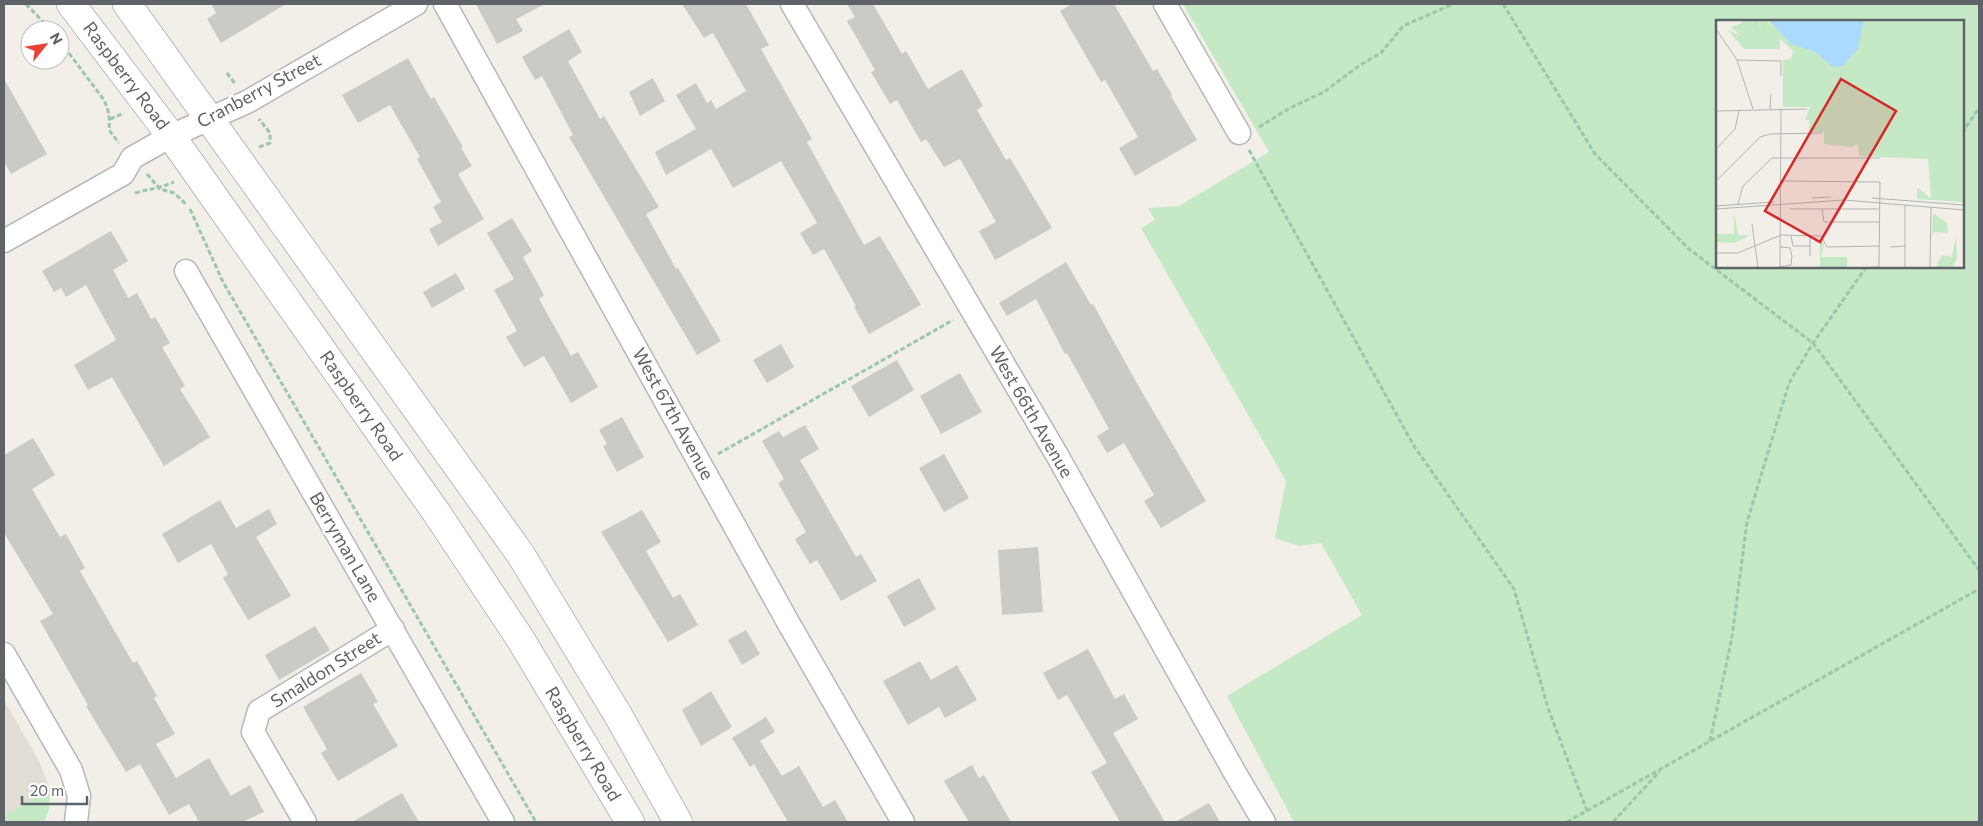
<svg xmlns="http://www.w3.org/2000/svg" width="1983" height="826" font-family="Commissioner,sans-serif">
  <rect width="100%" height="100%" fill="#f1efe8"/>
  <path fill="#e1ded6" d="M 4,700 L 39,761 L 50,789 L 4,816 Z"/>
  <path fill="#c5e8c5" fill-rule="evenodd" d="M 1183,4 L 1979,4 L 1979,822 L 1294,822 L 1227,696 L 1362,615 L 1321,543 L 1299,546 L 1275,538 L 1286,481 L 1141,228 L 1155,220 L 1148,208 L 1179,206 L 1269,152 ZM 1717,21 L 1962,21 L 1962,266 L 1717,266 Z
    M 50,789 L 49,809 L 44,822 L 4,822 L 4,816 Z"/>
  <path fill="#cccac5" d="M 211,4 L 286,4 L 221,43 L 207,19 L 216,13 Z
    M 476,4 L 545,4 L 516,19 L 523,31 L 497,44 Z
    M 682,4 L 746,4 L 769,45 L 761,49 L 812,139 L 807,142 L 864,245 L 880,236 L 921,305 L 869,334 L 854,307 L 856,306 L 824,249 L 813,255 L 800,233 L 817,223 L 781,161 L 733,188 L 711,149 L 666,175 L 655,152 L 696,129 L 676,95 L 696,83 L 707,103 L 711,100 L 716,109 L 746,91 L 713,33 L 704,38 Z
    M 847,4 L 873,4 L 902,54 L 906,51 L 928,89 L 962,69 L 983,106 L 977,110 L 1006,160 L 1010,158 L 1052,228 L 995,260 L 979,231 L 996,222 L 960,159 L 944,167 L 926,139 L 921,142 L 897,100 L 890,104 L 871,72 L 875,70 L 847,21 L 855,17 Z
    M 1072,4 L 1114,4 L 1153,71 L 1157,69 L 1172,95 L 1171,96 L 1197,140 L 1135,176 L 1119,148 L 1138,137 L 1105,80 L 1101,82 L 1060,11 Z
    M 569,29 L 582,52 L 568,61 L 600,119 L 604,116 L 659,207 L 646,214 L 676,269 L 678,268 L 721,341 L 697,355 L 569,137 L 573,135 L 542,76 L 535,80 L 522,57 Z
    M 408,58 L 431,99 L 434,97 L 463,147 L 461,148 L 472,166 L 458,174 L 484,219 L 438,246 L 429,229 L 442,222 L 433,207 L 441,202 L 417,159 L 420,157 L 390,105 L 358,123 L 342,95 Z
    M 653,78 L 665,101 L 640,116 L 629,92 Z
    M 4,79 L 47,154 L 11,174 L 4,162 Z
    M 512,218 L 532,251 L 523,257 L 544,295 L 539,299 L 571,356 L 578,352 L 598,387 L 571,403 L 544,356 L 524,367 L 506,337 L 517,331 L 494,290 L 514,279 L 487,233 Z
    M 111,231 L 128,261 L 113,270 L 128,298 L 137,293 L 151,319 L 155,317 L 170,343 L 162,347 L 185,386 L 180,389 L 210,437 L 164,466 L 112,377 L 88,390 L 74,365 L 116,340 L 86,285 L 66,297 L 61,288 L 54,292 L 42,271 Z
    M 1066,262 L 1091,305 L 1093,304 L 1139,387 L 1206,501 L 1161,528 L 1144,501 L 1154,495 L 1124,443 L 1107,453 L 1097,436 L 1109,429 L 1067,353 L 1065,354 L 1036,299 L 1007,316 L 999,303 Z
    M 456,273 L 465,289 L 432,308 L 423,292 Z
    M 781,344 L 794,367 L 767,383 L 753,360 Z
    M 897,360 L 914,390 L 869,417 L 851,386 Z
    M 960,373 L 982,412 L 941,434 L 920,396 Z
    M 622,417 L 644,457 L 617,472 L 603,446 L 607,444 L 599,430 Z
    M 805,425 L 819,449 L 800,460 L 856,557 L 861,554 L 877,581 L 841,601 L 817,560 L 810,564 L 795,539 L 806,532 L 778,483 L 784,479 L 762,441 L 779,431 L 783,437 Z
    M 33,438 L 55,475 L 32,489 L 60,537 L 66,534 L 85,568 L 80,571 L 133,663 L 137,661 L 157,696 L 154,698 L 175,734 L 156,744 L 176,778 L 209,758 L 231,796 L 250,785 L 264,812 L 242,822 L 199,822 L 189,804 L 169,815 L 140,764 L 126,772 L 86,706 L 88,705 L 40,621 L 53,614 L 4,533 L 4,455 Z
    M 944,454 L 969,498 L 944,512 L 919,468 Z
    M 220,500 L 236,528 L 269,509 L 277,524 L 256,537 L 291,596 L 248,620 L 223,578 L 228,574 L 211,544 L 178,563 L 162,534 Z
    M 642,510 L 661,542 L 646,551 L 673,598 L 680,594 L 698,625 L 668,642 L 601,532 Z
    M 1038,547 L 1043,612 L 1002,615 L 998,550 Z
    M 919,578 L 936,609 L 904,627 L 887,596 Z
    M 315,626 L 330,650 L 279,680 L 265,655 Z
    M 746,630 L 760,654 L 742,665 L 728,640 Z
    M 1088,649 L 1115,699 L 1124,694 L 1138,719 L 1113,733 L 1165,822 L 1120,822 L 1091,772 L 1107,763 L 1067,695 L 1058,700 L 1043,673 Z
    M 920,661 L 931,680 L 957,665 L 977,700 L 945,718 L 939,707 L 908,725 L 883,681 Z
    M 361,673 L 378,702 L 373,704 L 398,746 L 338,781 L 321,753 L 327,749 L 303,707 Z
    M 711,691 L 732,727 L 701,746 L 682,710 Z
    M 766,717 L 775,732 L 760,741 L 782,776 L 799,766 L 823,807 L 835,800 L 848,822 L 788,822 L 754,764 L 750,767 L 732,738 Z
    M 972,765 L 979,778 L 984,775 L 1011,822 L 969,822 L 944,781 Z
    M 402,793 L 419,822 L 352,822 Z
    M 1209,803 L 1220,822 L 1175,822 Z"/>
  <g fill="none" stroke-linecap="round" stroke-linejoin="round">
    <defs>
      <path id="street" d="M 445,4 L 789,624 L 903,822
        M 792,4 L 1057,455 L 1235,773 L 1264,822
        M 1165,4 L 1239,133
        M 4,241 L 123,174 L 132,158 L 171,136 L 247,102 L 416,4
        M 186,271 L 503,822
        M 4,654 L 71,770 L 79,796 L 76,822
        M 305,822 L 253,732 L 259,711 L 393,629"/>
      <path id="secondary" d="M 71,4 L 171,136 L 436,512 L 521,640 L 630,822
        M 127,4 L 521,555 L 618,715 L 678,822"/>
    </defs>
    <use href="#street" stroke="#b5b8bc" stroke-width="25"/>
    <use href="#secondary" stroke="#b6babf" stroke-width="30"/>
    <path stroke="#9cc7a9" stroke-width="3" stroke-dasharray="5 2.5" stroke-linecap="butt" d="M 26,4 L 51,30
      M 1503,4 L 1595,154 L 1689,249 L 1813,343 L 1979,570
      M 60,41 L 104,100 C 109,111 110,118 109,130 L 119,143
      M 227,73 L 236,85
      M 110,119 L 124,113
      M 1259,127 L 1290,108 L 1324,92 L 1360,65 L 1381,53 L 1403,26 L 1453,4
      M 1962,133 L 1979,108
      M 259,147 L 270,143 L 270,133 L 259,119
      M 1249,150 L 1414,446 L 1514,589 L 1548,708 L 1587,811
      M 147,174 L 160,189 L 174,193 L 186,204
      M 135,193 C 149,189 161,188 174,182
      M 190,209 L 223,282 L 536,822
      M 718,454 L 953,320
      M 1710,741 L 1732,637 L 1747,522 L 1789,383 L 1813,343 L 1867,266
      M 1567,822 L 1979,589
      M 1613,822 L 1660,771"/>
    <use href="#street" stroke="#fff" stroke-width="22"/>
    <use href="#secondary" stroke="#fff" stroke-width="28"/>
  </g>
  <g text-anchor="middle" stroke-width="5" stroke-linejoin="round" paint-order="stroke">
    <g font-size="18" fill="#5f6368" stroke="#fff">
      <text transform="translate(126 76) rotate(53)" y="6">Raspberry Road</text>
      <text transform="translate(259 91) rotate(-28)" y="6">Cranberry Street</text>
      <text transform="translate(361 406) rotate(55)" y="6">Raspberry Road</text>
      <text transform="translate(1031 412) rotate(60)" y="6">West 66th Avenue</text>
      <text transform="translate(673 414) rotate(61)" y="6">West 67th Avenue</text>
      <text transform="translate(345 547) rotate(60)" y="6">Berryman Lane</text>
      <text transform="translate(326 670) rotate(-32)" y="6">Smaldon Street</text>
      <text transform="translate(583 744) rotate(59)" y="6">Raspberry Road</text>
    </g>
  </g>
  <g transform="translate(1716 20)">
    <rect width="248" height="248" fill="#f1efe8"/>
    <path d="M 24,0 L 41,0 L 46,10 L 42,0 L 50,0 L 64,20 L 64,29 L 28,29 L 12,10 L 24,15 L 15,7 L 27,3 ZM 52,0 L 247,0 L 247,182 L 201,179 L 201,167 L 215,179 L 212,139 L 143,136 L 142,124 L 134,127 L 108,124 L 108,112 L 93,112 L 93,100 L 89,100 L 94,87 L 67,87 L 67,40 L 75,39 L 77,31 L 58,13 ZM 18,191 L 22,215 L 34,215 L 19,223 L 0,222 L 0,214 L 18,214 ZM 217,193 L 231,203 L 232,213 L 218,212 L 216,215 ZM 240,216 L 241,238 L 237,247 L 220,247 L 226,235 L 236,237 ZM 104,218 L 108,224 L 105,237 L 131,237 L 131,247 L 104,247 Z" fill="#c5e8c5"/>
    <path d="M 54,0 L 148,0 L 142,28 L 127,46 L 117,47 L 99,32 L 75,24 Z" fill="#aadaff"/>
    <path fill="none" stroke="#b3b3b1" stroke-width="1" d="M 0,9 L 21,40 L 37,89M 21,40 L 65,41 L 65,56M 54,89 L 55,74M 0,91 L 91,89M 0,129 L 19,109 L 23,91M 0,161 L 44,117 L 54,114 L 106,113M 66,161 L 164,162 L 163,248M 96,178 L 115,177M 156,178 L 248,185M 22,184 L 27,166 L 56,138 L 164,138M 189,185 L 189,248M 0,186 L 58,182M 0,189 L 128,180 L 248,190M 74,189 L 163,189M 106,189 L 108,202 L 164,202M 36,204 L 42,248M 94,215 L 94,236M 75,216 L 77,226 L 94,226M 174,227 L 189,226M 0,233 L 22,233 L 65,215 L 105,216 L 111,227 L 164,226M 64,247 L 75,245 L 76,236 L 74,228 L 64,227M 64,248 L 65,90M 142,248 L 163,247M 214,248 L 215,188"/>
    <path fill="#d62828" fill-opacity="0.15" stroke="#d62828" stroke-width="2.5" d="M 125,59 L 180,91 L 104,222 L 49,191 Z"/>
    <rect width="248" height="248" fill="none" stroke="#5f6368" stroke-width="2.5"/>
  </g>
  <rect width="1983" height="826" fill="none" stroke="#5f6368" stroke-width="10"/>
  <g transform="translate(45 45) rotate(60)"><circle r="24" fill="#ffffff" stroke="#bfc1c3"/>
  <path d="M0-4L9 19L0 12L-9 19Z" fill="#ea4335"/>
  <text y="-8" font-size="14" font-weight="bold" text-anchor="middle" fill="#5f6368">N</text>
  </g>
  <path d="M22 796v8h65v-8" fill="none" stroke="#5f6368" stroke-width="2.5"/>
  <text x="30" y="796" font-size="15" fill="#5f6368" stroke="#ffffff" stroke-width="4" paint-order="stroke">20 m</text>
</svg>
